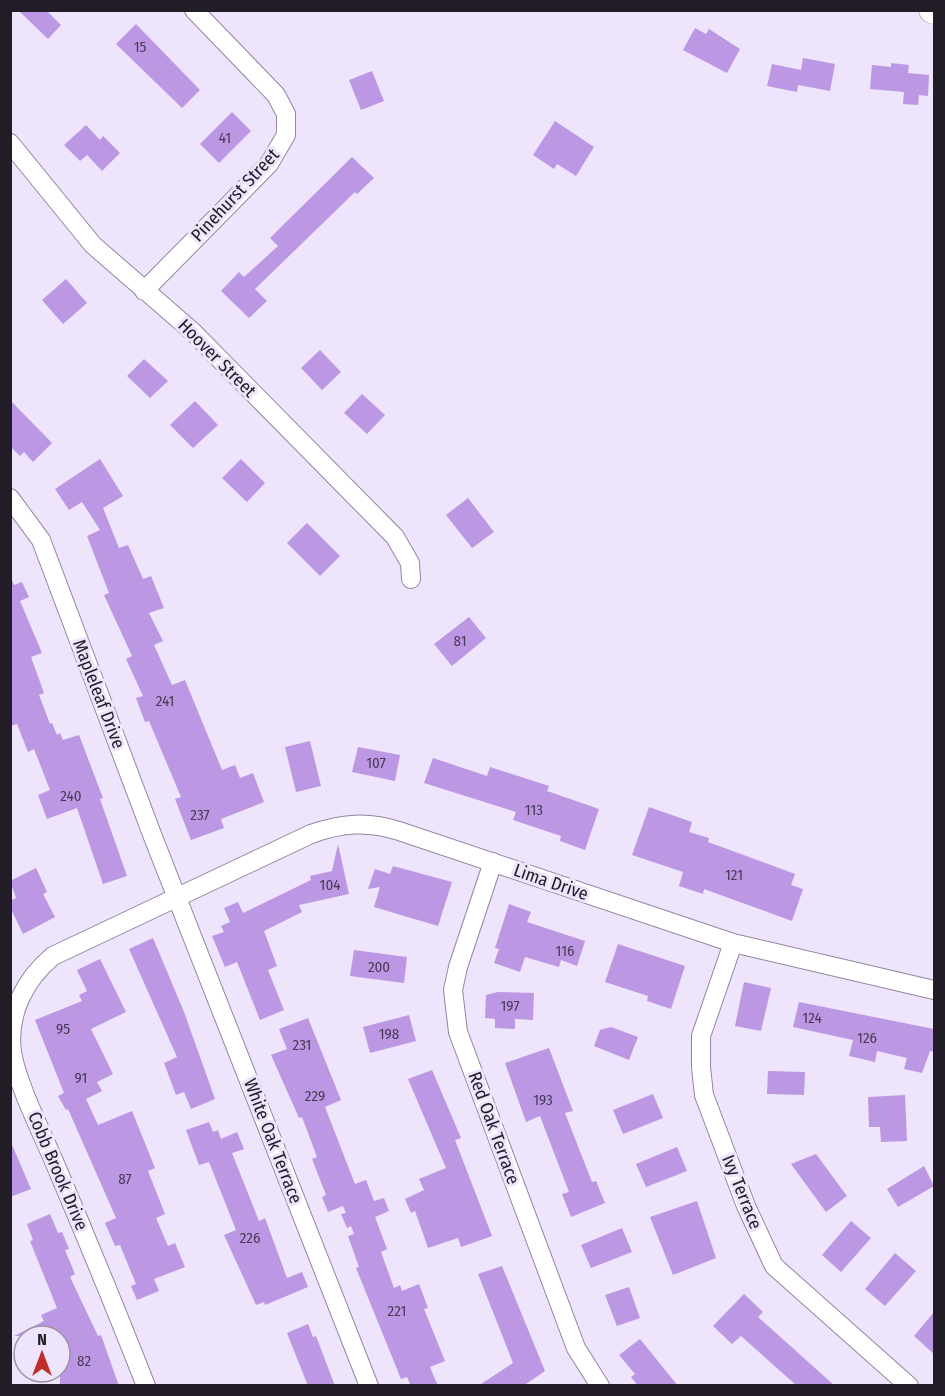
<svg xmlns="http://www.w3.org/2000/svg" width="945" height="1396" font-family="'Fira Sans Condensed',sans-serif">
  <rect width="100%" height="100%" fill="#eee4fb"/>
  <path fill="#bc97e3" d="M 18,10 L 46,10 L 61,25 L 48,39 Z
    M 136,24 L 200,90 L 182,108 L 116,44 Z
    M 695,28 L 706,34 L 709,29 L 740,49 L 727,73 L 683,50 Z
    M 803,58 L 835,64 L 830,91 L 798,85 L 797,92 L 767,86 L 772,64 L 801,70 Z
    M 891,63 L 909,65 L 908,73 L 929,75 L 928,96 L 919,95 L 918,105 L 903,104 L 904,92 L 870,89 L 872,65 L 891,67 Z
    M 372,71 L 384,101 L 361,110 L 349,80 Z
    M 232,112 L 251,131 L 219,163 L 200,144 Z
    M 555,121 L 594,147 L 576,176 L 557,164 L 554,169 L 533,155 Z
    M 86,125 L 100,140 L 103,136 L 120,153 L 102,171 L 87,155 L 80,161 L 64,145 Z
    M 352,157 L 374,178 L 357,194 L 355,192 L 255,289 L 267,301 L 249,318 L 221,291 L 239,272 L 244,277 L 278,246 L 270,238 Z
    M 66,279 L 87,303 L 63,324 L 42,300 Z
    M 320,350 L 341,372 L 322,390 L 301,368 Z
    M 144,359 L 168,381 L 150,398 L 127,376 Z
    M 362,394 L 385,415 L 367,434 L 344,413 Z
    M 10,400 L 52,443 L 33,462 L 24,452 L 20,456 L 10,446 Z
    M 195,401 L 218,425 L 193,448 L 170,425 Z
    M 100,459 L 123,496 L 103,508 L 119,548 L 128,545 L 143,579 L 151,576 L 164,608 L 149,613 L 163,641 L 154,645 L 172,685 L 185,680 L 222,770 L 235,765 L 240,778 L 253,773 L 264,802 L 221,819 L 224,828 L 191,840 L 175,799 L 181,797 L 149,721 L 145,722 L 136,698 L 143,696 L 126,659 L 132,656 L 104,595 L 109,593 L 87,536 L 100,530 L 82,502 L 69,510 L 55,489 Z
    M 241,459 L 265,483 L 247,502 L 222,478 Z
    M 468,498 L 494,532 L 472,548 L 446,515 Z
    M 307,523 L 340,556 L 320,576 L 287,543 Z
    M 11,578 L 14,585 L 22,582 L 29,597 L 20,601 L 42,653 L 31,657 L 44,693 L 39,695 L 50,724 L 52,723 L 57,735 L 60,733 L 63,740 L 79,735 L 103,798 L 100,799 L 127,876 L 103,884 L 77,808 L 47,819 L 38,795 L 50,790 L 34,749 L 28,752 L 17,724 L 10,726 Z
    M 469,617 L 486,638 L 452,666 L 434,644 Z
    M 310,741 L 321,786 L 296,792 L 285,747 Z
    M 358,747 L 400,755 L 395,781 L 352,772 Z
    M 433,758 L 487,776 L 490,767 L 549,786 L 547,791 L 599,809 L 585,850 L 560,841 L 561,836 L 513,820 L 516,812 L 424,783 Z
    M 649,807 L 692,822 L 689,832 L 709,838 L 708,842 L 795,874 L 791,885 L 803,889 L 792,921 L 704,889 L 703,894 L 679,886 L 683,872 L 632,855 Z
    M 338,844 L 349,894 L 299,905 L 302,912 L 264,931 L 277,966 L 268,970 L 284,1010 L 260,1020 L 237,962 L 225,967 L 212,936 L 224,932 L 221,926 L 230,922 L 224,908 L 238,902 L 243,913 L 311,880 L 310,876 L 332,871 Z
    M 393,866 L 452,882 L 438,926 L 374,907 L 380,887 L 368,889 L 375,869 L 390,874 Z
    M 36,868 L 47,892 L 43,894 L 55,917 L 23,934 L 10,907 L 10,901 L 16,898 L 10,881 Z
    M 509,904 L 531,912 L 527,922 L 585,941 L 577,966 L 561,960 L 559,967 L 525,957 L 520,972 L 494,963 L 499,949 L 495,948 Z
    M 153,938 L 184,1012 L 215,1099 L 191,1109 L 184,1092 L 176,1095 L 164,1063 L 177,1057 L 129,949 Z
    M 618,944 L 685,966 L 671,1009 L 647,1001 L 648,996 L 605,982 Z
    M 354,950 L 407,957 L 404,983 L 350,976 Z
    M 100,959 L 126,1012 L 91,1029 L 113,1074 L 97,1082 L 102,1091 L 86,1099 L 98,1125 L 132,1111 L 155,1168 L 148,1171 L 165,1214 L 156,1218 L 168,1246 L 175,1243 L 185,1267 L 154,1279 L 159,1291 L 137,1300 L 131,1286 L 136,1284 L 120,1245 L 115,1246 L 105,1223 L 116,1218 L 68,1109 L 66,1110 L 58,1096 L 64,1093 L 35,1020 L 82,1001 L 79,995 L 87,991 L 77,970 Z
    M 744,982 L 771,988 L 761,1031 L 735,1026 Z
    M 498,992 L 534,993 L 533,1020 L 515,1019 L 515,1029 L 495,1028 L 495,1019 L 485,1018 L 486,995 Z
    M 799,1002 L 934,1029 L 934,1052 L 930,1051 L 922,1073 L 904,1069 L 907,1058 L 877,1051 L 875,1062 L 849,1056 L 853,1040 L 793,1027 Z
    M 409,1015 L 416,1041 L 370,1053 L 363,1027 Z
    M 308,1018 L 341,1100 L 325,1107 L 355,1184 L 366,1180 L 374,1201 L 384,1198 L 389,1211 L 375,1217 L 387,1249 L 381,1252 L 394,1288 L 400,1285 L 402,1291 L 419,1284 L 428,1308 L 424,1309 L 445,1361 L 430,1367 L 438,1386 L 411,1386 L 407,1377 L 401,1379 L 356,1268 L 359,1267 L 348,1236 L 354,1234 L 351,1226 L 347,1228 L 341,1214 L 346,1213 L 343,1206 L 328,1212 L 322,1197 L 326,1195 L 312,1159 L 317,1157 L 302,1117 L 299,1118 L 271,1055 L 287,1049 L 279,1029 Z
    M 611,1027 L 638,1037 L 629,1060 L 594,1046 L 600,1030 Z
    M 549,1048 L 573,1111 L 565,1113 L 592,1182 L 596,1181 L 605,1203 L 571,1217 L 562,1194 L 569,1192 L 540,1116 L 526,1122 L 505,1063 Z
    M 432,1070 L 461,1138 L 455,1140 L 492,1236 L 461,1247 L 458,1238 L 428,1248 L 415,1211 L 411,1213 L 405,1199 L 424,1190 L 419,1179 L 446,1168 L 408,1079 Z
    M 768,1071 L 805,1072 L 804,1095 L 767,1094 Z
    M 653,1094 L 663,1118 L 623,1134 L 613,1110 Z
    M 905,1095 L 907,1141 L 881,1142 L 880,1127 L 869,1127 L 868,1097 Z
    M 209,1122 L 213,1132 L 218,1130 L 221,1139 L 237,1132 L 244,1149 L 232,1153 L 259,1221 L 265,1218 L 287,1278 L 302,1272 L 308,1287 L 265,1305 L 264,1302 L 256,1305 L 224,1235 L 236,1230 L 209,1162 L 199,1165 L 186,1130 Z
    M 10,1140 L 31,1189 L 10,1197 Z
    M 677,1147 L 687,1171 L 646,1187 L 636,1164 Z
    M 816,1154 L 847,1196 L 826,1212 L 791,1164 Z
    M 924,1166 L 934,1186 L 898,1207 L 887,1189 Z
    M 697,1201 L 716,1258 L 673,1275 L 650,1217 Z
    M 50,1214 L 58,1233 L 62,1232 L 69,1249 L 65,1250 L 75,1274 L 70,1277 L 98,1336 L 101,1335 L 119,1386 L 60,1386 L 60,1336 L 14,1336 L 44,1321 L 41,1315 L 57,1308 L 30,1241 L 33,1240 L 27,1224 Z
    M 851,1221 L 871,1238 L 841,1272 L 822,1255 Z
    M 622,1228 L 632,1252 L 591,1268 L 581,1245 Z
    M 895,1253 L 916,1271 L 885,1306 L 865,1289 Z
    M 502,1266 L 545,1371 L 523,1386 L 478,1386 L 513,1363 L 478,1274 Z
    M 629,1287 L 640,1318 L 617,1326 L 605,1295 Z
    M 744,1294 L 763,1312 L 758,1317 L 835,1386 L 797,1386 L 741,1336 L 732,1344 L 713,1326 Z
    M 934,1312 L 934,1354 L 914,1336 Z
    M 308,1324 L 313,1337 L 316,1336 L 335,1386 L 308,1386 L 287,1333 Z
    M 640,1339 L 678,1386 L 638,1386 L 631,1377 L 635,1374 L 619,1355 Z"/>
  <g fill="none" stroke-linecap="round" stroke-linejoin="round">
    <defs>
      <path id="street" d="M 10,143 L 93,245 L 192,331 L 395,537 L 410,563 L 411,579
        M 144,291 L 269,164 L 286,135 L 286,114 L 276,95 L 194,10
        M 10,498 L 41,540 L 153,837 L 369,1386
        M 493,862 L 458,967 L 453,990 L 458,1032 L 576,1348 L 600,1386
        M 733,943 L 701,1036 L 701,1067 L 704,1095 L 746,1206 L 774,1266 L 909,1386
        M 146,1386 C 117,1312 87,1239 56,1166 C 43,1135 17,1084 12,1052 C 7,1014 25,979 53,956 L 311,834 C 342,823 368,821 399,831 L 733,943 L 934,990"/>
      <path id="secondary" d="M 932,10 L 934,11"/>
    </defs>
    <use href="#street" stroke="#9286a0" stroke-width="20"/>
    <use href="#secondary" stroke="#9286a0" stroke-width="27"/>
    <use href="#street" stroke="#fff" stroke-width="18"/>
    <use href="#secondary" stroke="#fff" stroke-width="26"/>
  </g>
  <g text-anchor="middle" stroke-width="6" stroke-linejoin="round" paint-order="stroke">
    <g font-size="15" fill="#483b55">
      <text x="140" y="52">15</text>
      <text x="225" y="143">41</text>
      <text x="460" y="646">81</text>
      <text x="165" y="706">241</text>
      <text x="376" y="768">107</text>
      <text x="71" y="801">240</text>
      <text x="534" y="815">113</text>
      <text x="200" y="820">237</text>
      <text x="734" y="880">121</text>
      <text x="330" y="890">104</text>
      <text x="565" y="956">116</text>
      <text x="379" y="972">200</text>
      <text x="510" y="1011">197</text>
      <text x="812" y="1023">124</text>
      <text x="63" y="1034">95</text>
      <text x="389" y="1039">198</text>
      <text x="867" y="1043">126</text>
      <text x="302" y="1050">231</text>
      <text x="81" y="1083">91</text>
      <text x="315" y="1101">229</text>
      <text x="543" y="1105">193</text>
      <text x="125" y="1184">87</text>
      <text x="250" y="1243">226</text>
      <text x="397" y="1316">221</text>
      <text x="84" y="1366">82</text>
    </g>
    <g font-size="18" fill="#211c26" stroke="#eee4fb">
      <text transform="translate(235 195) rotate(-47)" y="6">Pinehurst Street</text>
      <text transform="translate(217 358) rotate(45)" y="6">Hoover Street</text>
      <text transform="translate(99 694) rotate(69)" y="6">Mapleleaf Drive</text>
      <text transform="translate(551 882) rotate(19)" y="6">Lima Drive</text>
      <text transform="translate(494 1128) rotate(70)" y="6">Red Oak Terrace</text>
      <text transform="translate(273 1141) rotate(69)" y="6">White Oak Terrace</text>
      <text transform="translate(58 1171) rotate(67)" y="6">Cobb Brook Drive</text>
      <text transform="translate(742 1192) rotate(68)" y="6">Ivy Terrace</text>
    </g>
  </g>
  <rect width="945" height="1396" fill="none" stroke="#211c26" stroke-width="24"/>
  <g transform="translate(42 1354)"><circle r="28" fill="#eee4fb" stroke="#9c94a6" stroke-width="1.5"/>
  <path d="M0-4.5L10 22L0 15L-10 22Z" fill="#be2f2c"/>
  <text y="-9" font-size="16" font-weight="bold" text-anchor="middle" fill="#211c26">N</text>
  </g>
</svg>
